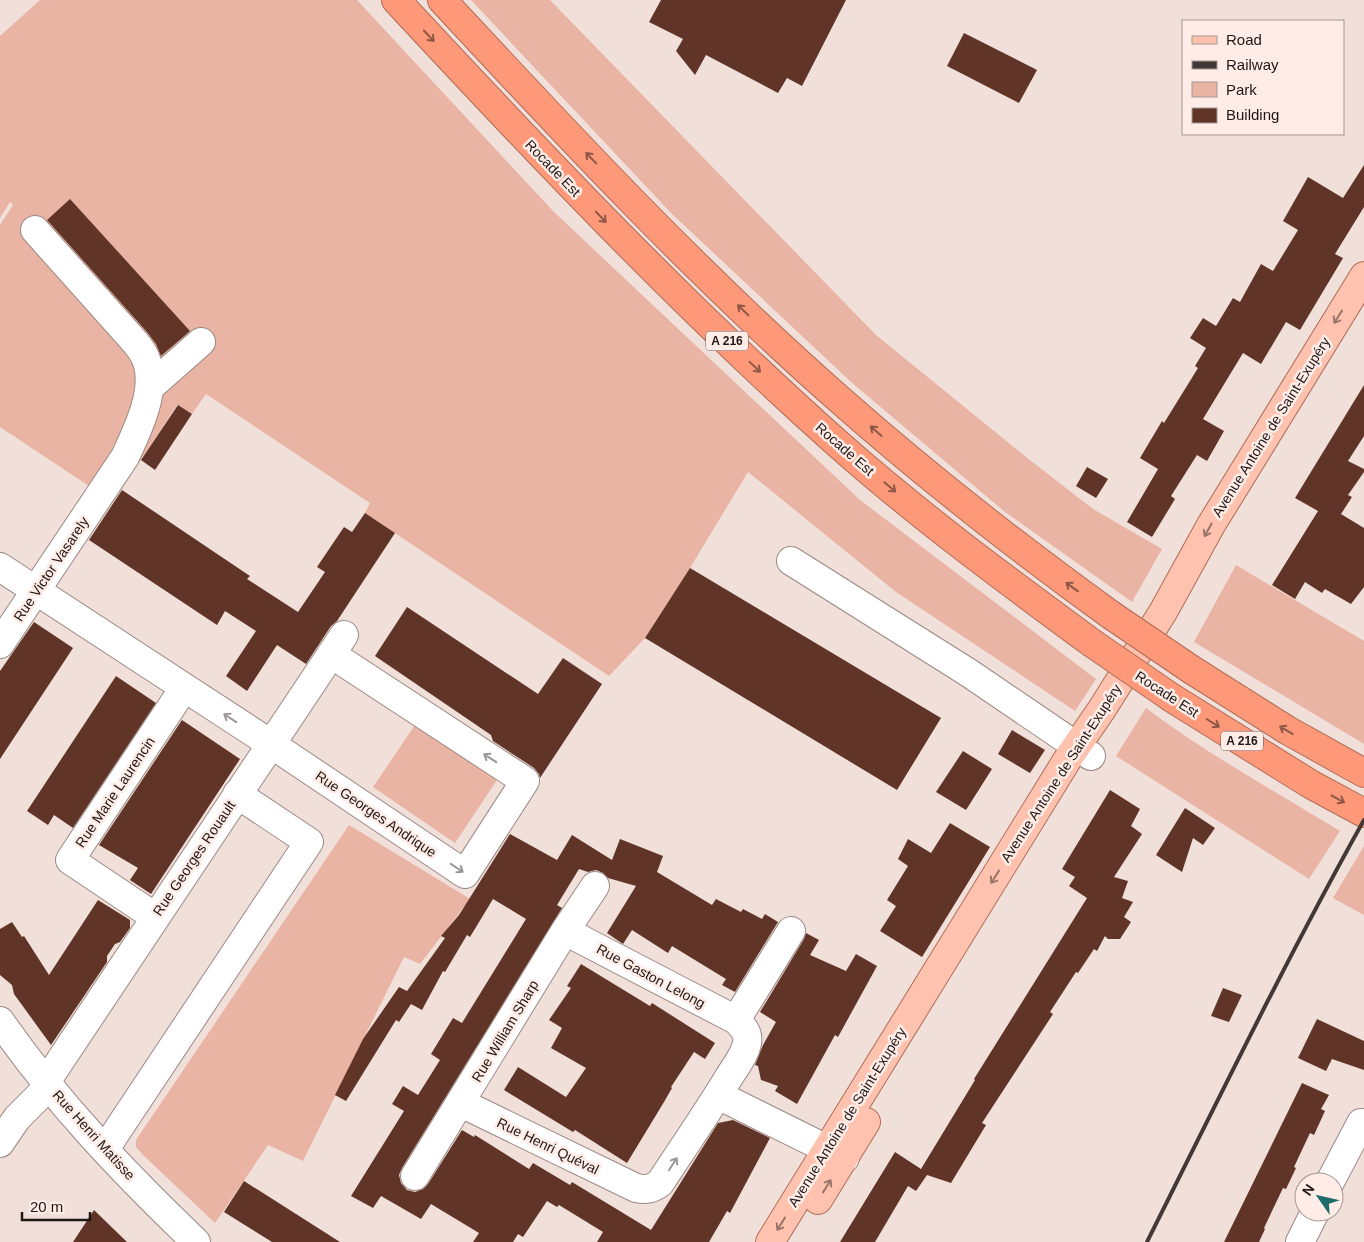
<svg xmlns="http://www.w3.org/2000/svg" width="1364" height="1242" font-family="Arial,sans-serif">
  <rect width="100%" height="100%" fill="#f1dfda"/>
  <path fill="#e9b4a4" d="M 40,0 L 357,0 L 554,212 L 860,500 L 1096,679 L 1075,711 L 896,592 L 748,472 L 690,568 L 645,638 L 609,676 L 365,513 L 370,503 L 206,394 L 192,414 L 177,405 L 113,502 L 0,427 L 0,225 L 13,205 L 10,202 L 0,218 L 0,36 Z
    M 471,0 L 550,0 L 876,335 L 1026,457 L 1093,509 L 1162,549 L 1132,602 L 1005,512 L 851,382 L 671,213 Z
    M 1236,565 L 1364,641 L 1364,744 L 1194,642 Z
    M 1146,708 C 1207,754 1275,791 1340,831 L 1309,879 L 1116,756 Z
    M 417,722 L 499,777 L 455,843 L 373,787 Z
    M 349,825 L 470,899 L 420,964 L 404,957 L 303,1161 L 268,1145 L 215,1223 L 143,1155 L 136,1147 L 136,1140 Z
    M 1364,846 L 1364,915 L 1333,898 Z"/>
  <path fill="#603528" d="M 661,0 L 846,0 L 802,86 L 787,78 L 778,93 L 706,55 L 695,75 L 676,51 L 683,39 L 649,22 Z
    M 964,33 L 1037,70 L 1019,103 L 947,66 Z
    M 1364,165 L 1364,207 L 1335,254 L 1343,258 L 1300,330 L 1286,322 L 1261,364 L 1243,353 L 1203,419 L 1224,431 L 1207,461 L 1197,455 L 1171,496 L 1175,499 L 1152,537 L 1127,522 L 1158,469 L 1140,458 L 1162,421 L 1164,423 L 1198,368 L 1195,366 L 1206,348 L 1190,338 L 1203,318 L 1216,326 L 1233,298 L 1240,302 L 1261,264 L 1273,271 L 1298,230 L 1283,221 L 1308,177 L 1343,198 Z
    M 70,199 L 190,331 L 161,356 L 156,344 L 147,332 L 47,220 Z
    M 1364,385 L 1364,436 L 1348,461 L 1364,469 L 1364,472 L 1348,495 L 1352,497 L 1341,514 L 1364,528 L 1364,587 L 1351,604 L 1325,589 L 1322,593 L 1305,582 L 1295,599 L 1272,585 L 1318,511 L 1295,498 Z
    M 178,405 L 192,414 L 155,470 L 141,460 Z
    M 1087,467 L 1108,479 L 1096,498 L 1076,486 Z
    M 122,490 L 250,576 L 247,579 L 298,612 L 325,572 L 317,567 L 344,527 L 352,532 L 365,513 L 395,533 L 337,621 L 331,626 L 306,664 L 277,645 L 247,691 L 226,676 L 256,631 L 225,611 L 217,625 L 89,540 Z
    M 690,568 L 941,718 L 897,790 L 645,638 Z
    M 407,607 L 538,694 L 563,658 L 602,684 L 540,778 L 539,774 L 534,768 L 493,741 L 491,735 L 375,656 Z
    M 34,622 L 73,648 L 0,759 L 0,671 Z
    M 116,676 L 156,703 L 73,828 L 54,815 L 48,825 L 27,811 Z
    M 182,720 L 240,759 L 151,894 L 130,880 L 138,868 L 99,845 Z
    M 1012,730 L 1045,750 L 1030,773 L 998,754 Z
    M 963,751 L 992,769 L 966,810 L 936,792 Z
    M 1110,790 L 1140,809 L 1131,826 L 1142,834 L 1114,877 L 1128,881 L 1122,898 L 1133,902 L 1124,917 L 1131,922 L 1120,939 L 1108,939 L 1105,936 L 1097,951 L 1094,949 L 1078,973 L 1076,972 L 1050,1012 L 1053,1014 L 982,1123 L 986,1125 L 951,1183 L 927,1175 L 916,1191 L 908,1186 L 875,1242 L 840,1242 L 895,1152 L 921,1169 L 975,1080 L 974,1079 L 1087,898 L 1069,886 L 1075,877 L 1062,869 Z
    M 1185,808 L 1215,828 L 1203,845 L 1193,838 L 1182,872 L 1156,855 Z
    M 950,823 L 990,847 L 922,957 L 880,931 L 896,906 L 887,900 L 908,866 L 898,859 L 908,839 L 931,853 Z
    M 510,834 L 557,860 L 572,835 L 612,860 L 620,839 L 663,856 L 657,872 L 712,905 L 716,899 L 741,912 L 743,909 L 762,919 L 765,914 L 778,922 L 735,992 L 722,985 L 726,979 L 672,946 L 668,953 L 632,930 L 623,944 L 607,933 L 636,886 L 608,878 L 603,873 L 596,870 L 588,872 L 579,869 L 557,905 L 562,908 L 402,1168 L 399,1175 L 401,1183 L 407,1190 L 415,1192 L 423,1189 L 428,1184 L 462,1130 L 474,1137 L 475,1135 L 529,1169 L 533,1163 L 570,1185 L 572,1182 L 651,1230 L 718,1123 L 733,1120 L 770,1138 L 730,1213 L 727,1211 L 709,1242 L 597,1242 L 603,1232 L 559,1205 L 557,1207 L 547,1201 L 523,1237 L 518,1234 L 513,1242 L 473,1242 L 479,1233 L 431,1204 L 421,1219 L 381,1196 L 373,1208 L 351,1196 L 404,1111 L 392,1104 L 403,1086 L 418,1095 L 440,1060 L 431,1054 L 453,1018 L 462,1023 L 526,919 L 493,899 L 470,937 L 467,935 L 445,972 L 443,971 L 422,1010 L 411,1004 L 399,1022 L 396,1020 L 346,1101 L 335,1095 L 363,1039 L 399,987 L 407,991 L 445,938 L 441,936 L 459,915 Z
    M 98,900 L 130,920 L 130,928 L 120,942 L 115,944 L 107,956 L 107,962 L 51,1045 L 14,994 L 12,985 L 0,975 L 0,929 L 12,922 L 22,937 L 24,936 L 49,975 Z
    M 806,933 L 819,940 L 810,955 L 846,971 L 856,954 L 877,966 L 838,1037 L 835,1035 L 797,1104 L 775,1091 L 778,1086 L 761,1080 L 758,1066 L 755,1065 L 763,1045 L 776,1022 L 760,1012 L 804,939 Z
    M 581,964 L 650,1006 L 652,1003 L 715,1043 L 705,1059 L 694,1052 L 671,1087 L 672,1088 L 664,1102 L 627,1163 L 575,1130 L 573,1132 L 504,1090 L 518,1067 L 566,1097 L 586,1068 L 551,1048 L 562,1028 L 549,1020 L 571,988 L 567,986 Z
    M 1223,988 L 1242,995 L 1229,1022 L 1211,1016 Z
    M 1317,1019 L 1364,1041 L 1364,1070 L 1332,1059 L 1326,1071 L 1298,1058 Z
    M 1302,1083 L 1329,1095 L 1321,1109 L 1325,1111 L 1314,1135 L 1310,1133 L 1294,1167 L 1296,1168 L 1286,1189 L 1283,1188 L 1264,1228 L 1265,1229 L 1259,1242 L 1224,1242 Z
    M 244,1181 L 340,1242 L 272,1242 L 224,1212 Z
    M 94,1210 L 127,1242 L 73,1242 Z"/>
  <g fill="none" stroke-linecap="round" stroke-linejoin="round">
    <defs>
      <path id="minor" d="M 150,387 L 201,342
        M 791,561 L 969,673 L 1091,756
        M 0,567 L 271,744 L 465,874 L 525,781 L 331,654
        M 0,644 L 125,457 C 137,431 157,391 147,362 C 145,355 140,348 135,342 L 35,230
        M 155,917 L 70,860 L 184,688
        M 736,1020 L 791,931
        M 0,1021 C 56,1102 125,1174 196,1242
        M 46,1082 L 344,635
        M 718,1095 L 845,1158
        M 461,1103 L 636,1188 C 646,1190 652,1189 660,1183 C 683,1148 707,1113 729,1077 C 735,1067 745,1055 747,1043 C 749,1033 743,1027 736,1020 L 565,931
        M 0,1143 L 17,1118 L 49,1086
        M 105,1149 L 309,842 L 237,794
        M 415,1176 L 565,931 L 595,886
        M 1330,1182 L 1361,1123 L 1364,1124
        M 1300,1242 L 1315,1212"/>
      <path id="major" d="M 818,1200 L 866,1122
        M 770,1242 L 1069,757 L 1102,709 L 1163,612 L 1211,525 L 1364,276"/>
      <path id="highway" d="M 396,0 C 538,153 681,304 837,443 C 918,515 1005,579 1092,643
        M 442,0 C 569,137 698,275 839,399 C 926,476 1017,547 1111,615
        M 1192,670 L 1287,730 L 1364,773
        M 1172,698 L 1312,785 L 1364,813"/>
    </defs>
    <use href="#minor" stroke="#9a8984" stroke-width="30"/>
    <use href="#major" stroke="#af6c56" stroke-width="30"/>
    <use href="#highway" stroke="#af6c56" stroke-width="30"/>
    <use href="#minor" stroke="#fff" stroke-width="28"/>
    <use href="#major" stroke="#fec2af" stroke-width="28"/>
    <use href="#highway" stroke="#fd9979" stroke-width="28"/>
    <path stroke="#423937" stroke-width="4" d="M 1147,1242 C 1218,1100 1287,958 1364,820"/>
    <defs>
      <path id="highway-bridge" d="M 1111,615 L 1192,670
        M 1092,643 L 1172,698"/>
    </defs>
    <use href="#highway-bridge" stroke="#af6c56" stroke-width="30" stroke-linecap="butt"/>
    <use href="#highway-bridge" stroke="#fd9979" stroke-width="28"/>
  </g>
  <defs><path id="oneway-shaft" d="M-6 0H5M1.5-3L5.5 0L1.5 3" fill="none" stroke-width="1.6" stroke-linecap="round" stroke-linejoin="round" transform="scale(1.25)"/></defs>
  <g stroke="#8e5847">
    <use href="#oneway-shaft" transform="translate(429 36) rotate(47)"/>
    <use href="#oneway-shaft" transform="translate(591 158) rotate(-134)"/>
    <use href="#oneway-shaft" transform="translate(601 217) rotate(46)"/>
    <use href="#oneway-shaft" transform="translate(743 310) rotate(-136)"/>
    <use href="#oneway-shaft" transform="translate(755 367) rotate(43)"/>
    <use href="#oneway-shaft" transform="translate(876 431) rotate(-139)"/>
    <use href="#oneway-shaft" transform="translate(890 487) rotate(40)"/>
    <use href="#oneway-shaft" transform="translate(1072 587) rotate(-144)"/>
    <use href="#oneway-shaft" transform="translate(1213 723) rotate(32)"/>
    <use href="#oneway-shaft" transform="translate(1286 730) rotate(-149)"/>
    <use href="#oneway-shaft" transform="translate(1338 799) rotate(29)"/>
  </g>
  <g stroke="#99756a">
    <use href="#oneway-shaft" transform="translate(1338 317) rotate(122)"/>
    <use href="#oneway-shaft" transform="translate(1208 530) rotate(119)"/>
    <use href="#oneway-shaft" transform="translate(995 877) rotate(122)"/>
    <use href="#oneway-shaft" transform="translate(827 1186) rotate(-58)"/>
    <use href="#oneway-shaft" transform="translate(781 1224) rotate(122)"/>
  </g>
  <g stroke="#9a9796">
    <use href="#oneway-shaft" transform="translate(230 718) rotate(-147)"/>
    <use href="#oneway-shaft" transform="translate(490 758) rotate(-147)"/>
    <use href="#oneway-shaft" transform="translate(457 868) rotate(34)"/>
    <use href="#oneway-shaft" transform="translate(673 1164) rotate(-57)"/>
  </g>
  <g text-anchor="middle" stroke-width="5" stroke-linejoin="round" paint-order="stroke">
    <g fill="#ffece7" stroke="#625754" stroke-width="1">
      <rect x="706" y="331.5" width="42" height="19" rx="4"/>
      <rect x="1221" y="731.5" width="42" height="19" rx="4"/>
    </g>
    <g font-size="12" font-weight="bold" fill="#1e1715">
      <text x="727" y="345">A 216</text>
      <text x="1242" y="745">A 216</text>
    </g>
    <g font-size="14" fill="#1e1715" stroke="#ffece7">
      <text transform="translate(553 168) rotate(46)" y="5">Rocade Est</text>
      <text transform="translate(1271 427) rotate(-58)" y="5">Avenue Antoine de Saint-Exupéry</text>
      <text transform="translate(845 449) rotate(41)" y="5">Rocade Est</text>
      <text transform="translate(51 569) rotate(-56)" y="5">Rue Victor Vasarely</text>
      <text transform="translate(1167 694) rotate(33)" y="5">Rocade Est</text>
      <text transform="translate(1061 773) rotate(-57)" y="5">Avenue Antoine de Saint-Exupéry</text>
      <text transform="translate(115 792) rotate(-56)" y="5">Rue Marie Laurencin</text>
      <text transform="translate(376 814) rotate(34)" y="5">Rue Georges Andrique</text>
      <text transform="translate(194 858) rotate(-56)" y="5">Rue Georges Rouault</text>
      <text transform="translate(651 976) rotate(28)" y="5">Rue Gaston Lelong</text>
      <text transform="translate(505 1031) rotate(-59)" y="5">Rue William Sharp</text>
      <text transform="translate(847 1117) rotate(-58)" y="5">Avenue Antoine de Saint-Exupéry</text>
      <text transform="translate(94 1135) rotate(48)" y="5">Rue Henri Matisse</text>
      <text transform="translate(548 1146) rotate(26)" y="5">Rue Henri Quéval</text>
    </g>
  </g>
  <rect x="1182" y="20" width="162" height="115" fill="#ffece7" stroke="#a59793"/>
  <rect x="1192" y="36" width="25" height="8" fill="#fec2af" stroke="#a59793"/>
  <text x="1226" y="45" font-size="15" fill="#1e1715">Road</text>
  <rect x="1192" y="61" width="25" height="8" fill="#423937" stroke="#a59793"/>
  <text x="1226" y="70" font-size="15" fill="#1e1715">Railway</text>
  <rect x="1192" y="82" width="25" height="15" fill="#e9b4a4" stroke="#a59793"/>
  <text x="1226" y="95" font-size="15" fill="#1e1715">Park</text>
  <rect x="1192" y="108" width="25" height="15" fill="#603528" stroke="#a59793"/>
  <text x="1226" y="120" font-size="15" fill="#1e1715">Building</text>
  <g transform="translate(1319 1197) rotate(304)"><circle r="24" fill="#ffece7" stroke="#a59793"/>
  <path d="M0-4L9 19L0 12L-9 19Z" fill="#1e6b6b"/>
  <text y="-8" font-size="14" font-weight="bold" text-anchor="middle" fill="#1e1715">N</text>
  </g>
  <path d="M22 1212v8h68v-8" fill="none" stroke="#1e1715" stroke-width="2.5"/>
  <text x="30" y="1212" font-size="15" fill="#1e1715" stroke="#ffece7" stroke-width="4" paint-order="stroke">20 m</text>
</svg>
